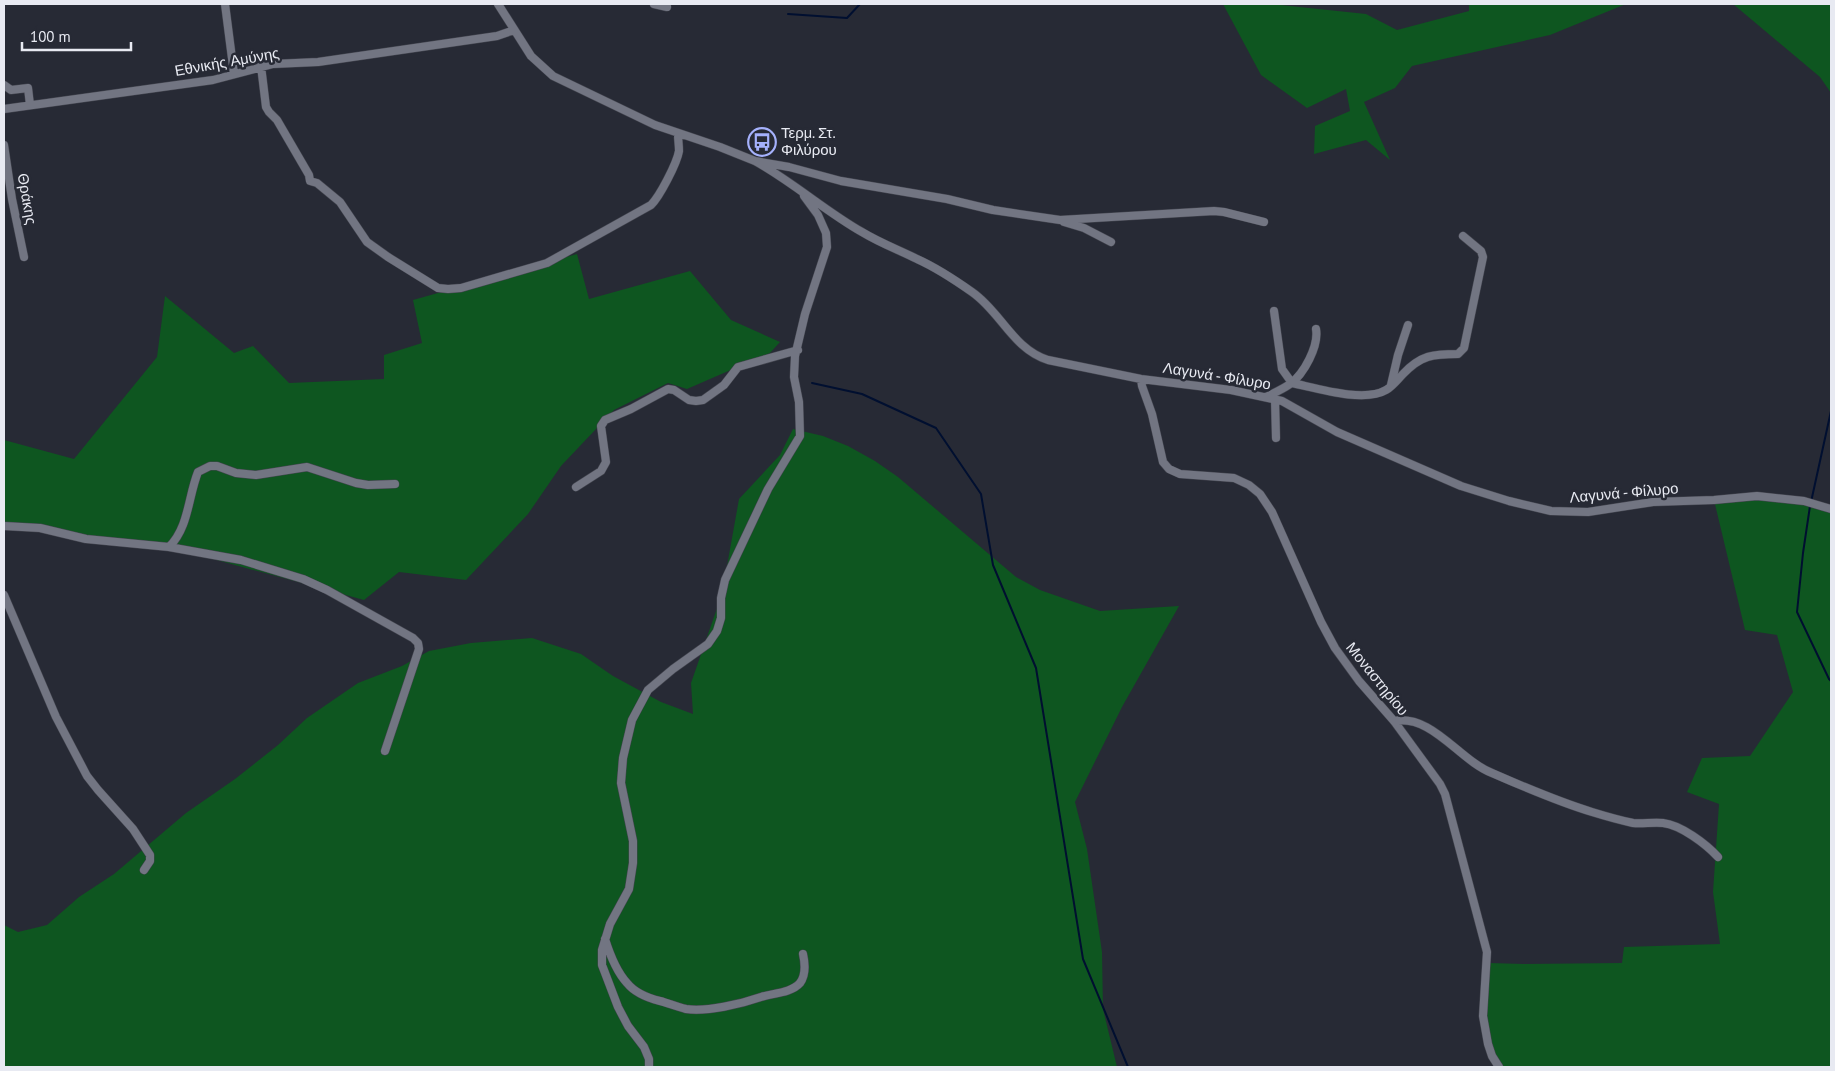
<svg xmlns="http://www.w3.org/2000/svg" width="1835" height="1071" font-family="'PT Sans',sans-serif">
  <rect width="100%" height="100%" fill="#272a35"/>
  <path fill="#0e5620" d="M 1223,4 L 1271,4 L 1366,14 L 1397,30 L 1469,11 L 1469,4 L 1626,4 L 1550,35 L 1412,66 L 1395,88 L 1364,102 L 1390,160 L 1366,140 L 1314,154 L 1315,126 L 1350,111 L 1346,89 L 1307,108 L 1261,75 Z
    M 1733,4 L 1831,4 L 1831,93 L 1820,77 Z
    M 577,254 L 589,299 L 690,271 L 731,320 L 780,342 L 770,353 L 687,389 L 668,383 L 614,410 L 561,466 L 528,514 L 466,580 L 399,572 L 364,600 L 169,547 L 4,526 L 4,440 L 74,459 L 157,357 L 165,296 L 234,353 L 253,346 L 289,383 L 384,379 L 384,355 L 422,343 L 413,300 Z
    M 793,429 L 823,436 L 848,446 L 875,461 L 898,477 L 1016,577 L 1040,590 L 1100,611 L 1179,606 L 1122,707 L 1075,802 L 1087,849 L 1102,952 L 1103,1009 L 1117,1067 L 4,1067 L 4,925 L 18,932 L 47,925 L 79,897 L 114,874 L 186,813 L 235,779 L 278,745 L 307,718 L 358,683 L 402,666 L 429,651 L 471,643 L 532,638 L 581,654 L 613,676 L 661,702 L 693,714 L 691,683 L 722,594 L 739,499 L 780,455 Z
    M 1757,496 L 1831,509 L 1831,1067 L 1499,1067 L 1485,1032 L 1488,963 L 1524,964 L 1622,963 L 1624,947 L 1720,944 L 1713,892 L 1719,804 L 1687,792 L 1702,758 L 1750,756 L 1793,692 L 1777,635 L 1745,630 L 1714,500 Z"/>
  <g fill="none" stroke-linecap="round" stroke-linejoin="round">
    <path stroke="#000f30" stroke-width="2" d="M 788,14 L 847,18 L 860,4
      M 812,383 L 862,394 L 936,428 L 981,494 L 993,565 L 1036,668 L 1083,959 L 1128,1067
      M 1811,502 L 1831,411
      M 1810,506 L 1803,553 L 1797,612 L 1829,679 L 1831,681"/>
    <defs>
      <path id="minor" d="M 225,4 L 234,74
        M 498,4 L 531,56 L 553,76 L 655,125 L 720,147 L 755,161 L 789,167 L 841,181 L 947,199 L 993,210 L 1060,220 L 1214,211 L 1224,212 L 1264,222
        M 654,4 L 667,7
        M 261,66 L 266,107 L 269,112 L 277,120 L 309,175 L 310,181 L 317,183 L 340,202 L 367,242 L 388,257 L 438,288 L 448,289 L 461,288 L 547,263 L 651,205 C 660,196 677,163 679,151 C 679,145 678,140 678,134
        M 4,85 L 11,90 L 28,88 L 30,105
        M 4,109 L 213,80 L 273,64 L 318,62 L 497,36 L 514,30
        M 4,145 L 12,199 L 24,257
        M 755,161 C 793,182 825,211 862,232 C 880,243 899,250 917,259 C 937,268 955,280 972,292 C 1001,312 1013,349 1048,360 L 1141,379 L 1231,390 L 1282,401 L 1337,432 L 1461,486 L 1509,501 L 1551,511 L 1588,512 L 1653,502 L 1714,500 L 1757,496 L 1804,501 L 1831,509
        M 1064,222 L 1084,228 L 1111,242
        M 1274,311 L 1282,369 L 1292,383 C 1316,388 1364,403 1386,390 C 1393,386 1398,379 1403,374 C 1421,355 1433,354 1458,354 L 1464,348 L 1483,257 L 1481,251 L 1463,236
        M 1141,379 L 1142,386 L 1152,414 L 1163,462 L 1169,469 L 1180,474 L 1234,478 L 1249,485 L 1260,494 L 1272,512 L 1321,622 L 1335,648 L 1359,681 L 1394,721 L 1440,784 L 1445,794 L 1487,952 L 1483,1016 L 1488,1044 L 1492,1056 L 1499,1067
        M 1391,385 L 1398,355 L 1408,325
        M 1266,397 C 1274,393 1283,389 1290,384 C 1304,374 1319,346 1316,329
        M 1275,399 L 1276,438
        M 576,487 L 601,471 L 606,462 L 601,426 L 605,420 L 631,409 L 668,389 L 674,390 L 689,400 L 696,401 L 703,400 L 724,385 L 738,367 L 798,350
        M 4,526 L 40,528 L 86,539 L 169,547 L 241,560 L 303,579 L 327,590 L 413,638 L 418,643 L 419,649 L 385,751
        M 169,547 C 189,527 188,497 198,472 L 210,466 L 217,466 L 236,473 L 256,475 L 307,467 L 356,483 L 368,485 L 395,484
        M 4,595 L 56,717 L 87,776 L 98,790 L 133,829 L 150,855 L 150,861 L 144,870
        M 1394,721 C 1432,714 1459,760 1492,773 C 1524,787 1559,802 1592,812 C 1605,816 1619,820 1633,823 C 1642,824 1653,822 1663,823 C 1681,825 1706,844 1718,857
        M 605,939 C 610,955 616,971 627,983 C 635,993 648,998 660,1001 C 668,1003 677,1007 686,1009 C 707,1012 741,1004 761,997 C 774,993 791,993 800,983 C 806,975 805,963 803,954
        M 649,1067 L 649,1059 L 644,1047 L 628,1026 L 618,1007 L 602,965 L 602,950 L 610,924 L 629,889 L 633,863 L 633,841 L 621,783 L 623,758 L 632,720 L 648,690 L 673,669 L 708,644 L 717,631 L 721,618 L 721,598 L 725,580 L 768,489 L 800,436 L 799,402 L 794,377 L 795,356 L 805,314 L 827,247 L 826,233 L 818,215 L 804,196"/>
    </defs>
    <use href="#minor" stroke="#444650" stroke-width="9"/>
    <use href="#minor" stroke="#727582" stroke-width="8"/>
  </g>
  <defs>
    <symbol id="bus-ring" viewBox="-11 -11 22 22"><circle r="9.5" fill="#272a35" stroke="#a5b1fc" stroke-width="1.5"/><path d="M-5-6H5V4H4V6H2V4H-2V6H-4V4H-5ZM-3.5-4V0h7V-4ZM-3.5 1.2v1.5H-2V1.2ZM2 1.2v1.5H3.5V1.2Z" fill="#a5b1fc"/></symbol>
  </defs>
  <g fill-rule="evenodd">
    <use href="#bus-ring" x="746" y="126" width="32" height="32"/>
  </g>
  <g text-anchor="middle" stroke-width="5" stroke-linejoin="round" paint-order="stroke">
    <g font-size="15" fill="#e8eaf2" stroke="#272a35">
      <text transform="translate(227 62) rotate(-10)" y="5">Εθνικής Αμύνης</text>
      <text transform="translate(27 199) rotate(80)" y="5">Θράκης</text>
      <text transform="translate(1217 376) rotate(9)" y="5">Λαγυνά - Φίλυρο</text>
      <text transform="translate(1624 493) rotate(-5)" y="5">Λαγυνά - Φίλυρο</text>
      <text transform="translate(1377 679) rotate(51)" y="5">Μοναστηρίου</text>
    </g>
    <g font-size="15" fill="#e8eaf2" stroke="#272a35" text-anchor="start">
      <text x="781" y="138">Τερμ. Στ.<tspan x="781" dy="17">Φιλύρου</tspan></text>
    </g>
  </g>
  <rect width="1835" height="1071" fill="none" stroke="#e8eaf2" stroke-width="10"/>
  <path d="M22 42v8h109v-8" fill="none" stroke="#e8eaf2" stroke-width="2.5"/>
  <text x="30" y="42" font-size="15" fill="#e8eaf2" stroke="#272a35" stroke-width="4" paint-order="stroke">100 m</text>
</svg>
